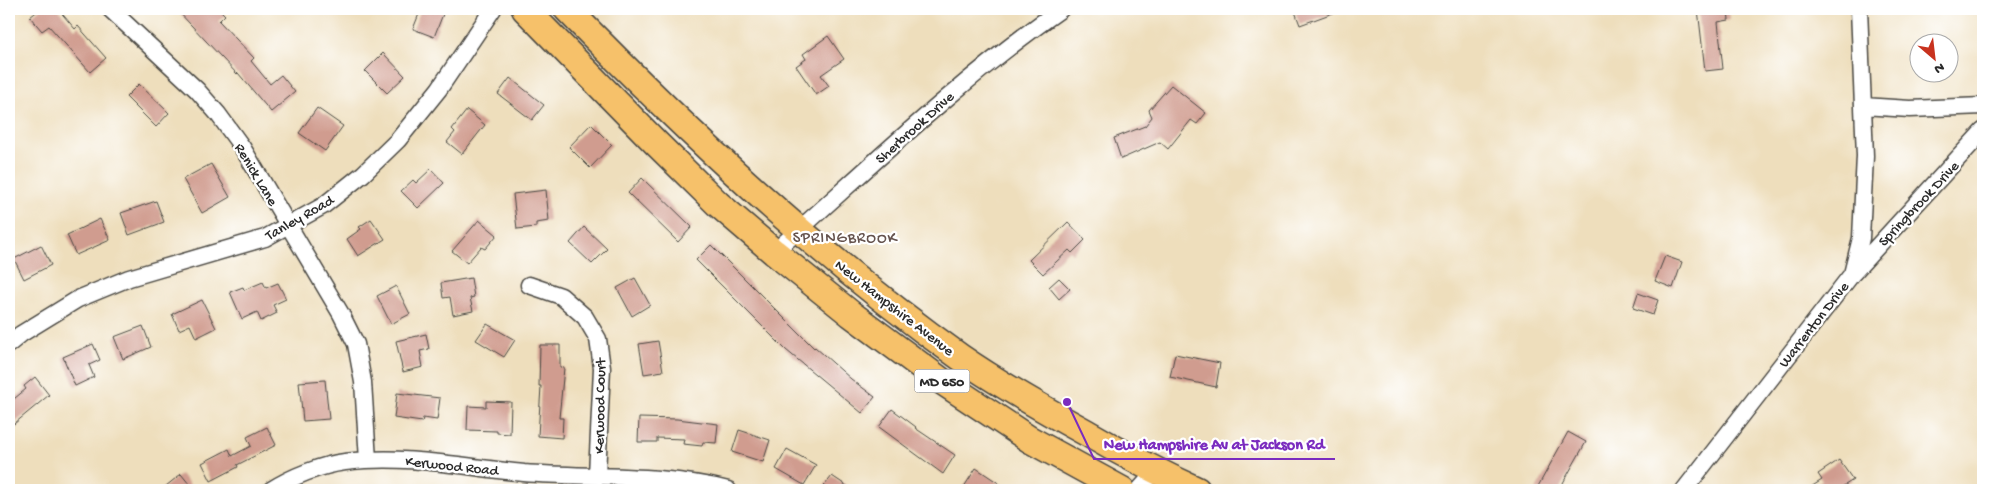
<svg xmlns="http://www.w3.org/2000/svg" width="1992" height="499" font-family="'Gochi Hand',sans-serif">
  <rect width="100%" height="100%" fill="#fff"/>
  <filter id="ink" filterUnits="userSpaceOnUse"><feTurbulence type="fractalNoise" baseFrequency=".02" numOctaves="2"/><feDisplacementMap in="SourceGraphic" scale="10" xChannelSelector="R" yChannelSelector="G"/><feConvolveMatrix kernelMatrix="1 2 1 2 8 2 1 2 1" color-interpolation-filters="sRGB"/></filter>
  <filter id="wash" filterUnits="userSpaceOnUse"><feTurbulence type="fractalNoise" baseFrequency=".0096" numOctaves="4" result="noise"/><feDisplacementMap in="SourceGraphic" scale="20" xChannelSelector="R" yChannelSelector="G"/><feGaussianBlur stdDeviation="1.12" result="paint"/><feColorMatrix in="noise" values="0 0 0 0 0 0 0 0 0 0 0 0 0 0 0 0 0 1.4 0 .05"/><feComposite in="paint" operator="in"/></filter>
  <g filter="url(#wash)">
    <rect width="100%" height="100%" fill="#eedebc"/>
    <g id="blocks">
      <path fill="#d09c8f" d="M 40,9 L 58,9 L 75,29 L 78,26 L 106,58 L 90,72 L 49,26 L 42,31 L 30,17 Z
        M 176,9 L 219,9 L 225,15 L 219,21 L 254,58 L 251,61 L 270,84 L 281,75 L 295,92 L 271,112 L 238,73 L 237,74 Z
        M 421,9 L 445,9 L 434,37 L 413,29 Z
        M 1294,9 L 1340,9 L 1341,10 L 1300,25 Z
        M 1698,9 L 1728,9 L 1729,20 L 1718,22 L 1723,69 L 1705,71 Z
        M 828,36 L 844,59 L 821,75 L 829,86 L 816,95 L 796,66 L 806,59 L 803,54 Z
        M 383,53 L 405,76 L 387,93 L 365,71 Z
        M 510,78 L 544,105 L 532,120 L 498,94 Z
        M 139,84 L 169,113 L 156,127 L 126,97 Z
        M 1171,85 L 1206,113 L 1197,124 L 1191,120 L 1168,149 L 1160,142 L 1121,159 L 1114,138 L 1145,126 L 1152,117 L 1149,110 Z
        M 317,108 L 343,126 L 325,151 L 299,133 Z
        M 467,110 L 485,125 L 462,154 L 447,142 L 455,132 L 452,129 Z
        M 591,124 L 612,145 L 590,168 L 569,147 Z
        M 211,164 L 230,197 L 202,213 L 183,179 Z
        M 431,169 L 444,183 L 418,208 L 401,191 L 413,180 L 416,183 Z
        M 642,178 L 692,227 L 678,242 L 628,193 Z
        M 546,190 L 549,221 L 536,223 L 536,227 L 517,229 L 513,194 Z
        M 156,201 L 164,222 L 129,235 L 121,213 Z
        M 100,219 L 110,240 L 76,255 L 67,235 Z
        M 371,219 L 385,239 L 358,256 L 347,239 L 361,229 L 359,227 Z
        M 479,220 L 497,235 L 485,249 L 481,247 L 467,263 L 452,251 Z
        M 1068,222 L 1085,240 L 1072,253 L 1069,250 L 1043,274 L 1029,260 Z
        M 584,227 L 607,249 L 592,264 L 570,243 Z
        M 41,245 L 51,265 L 24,279 L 14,259 Z
        M 711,245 L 814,348 L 815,347 L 851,379 L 875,397 L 862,413 L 786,350 L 696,260 Z
        M 1665,256 L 1682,262 L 1673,288 L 1655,281 Z
        M 471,278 L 474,297 L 470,298 L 473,311 L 453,315 L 450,297 L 443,298 L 441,283 Z
        M 635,278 L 650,305 L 632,316 L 617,288 Z
        M 1059,278 L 1070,289 L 1059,299 L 1049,287 Z
        M 263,282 L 266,288 L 278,283 L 286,299 L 273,305 L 277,313 L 261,321 L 257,312 L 242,319 L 230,292 L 243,287 L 244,290 Z
        M 396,286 L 410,314 L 391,324 L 377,296 Z
        M 1638,293 L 1658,300 L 1653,315 L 1633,308 Z
        M 202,300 L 216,328 L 196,338 L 190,325 L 179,330 L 172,314 Z
        M 487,324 L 515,340 L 504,357 L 476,340 Z
        M 143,326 L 151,347 L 123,359 L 114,337 Z
        M 426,334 L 429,349 L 420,351 L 423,367 L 403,372 L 396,341 Z
        M 658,341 L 663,371 L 644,374 L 639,344 Z
        M 93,344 L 100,360 L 89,365 L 94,377 L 75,386 L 63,357 Z
        M 540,345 L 560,345 L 560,367 L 564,368 L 559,418 L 563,418 L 562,438 L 538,436 L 541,386 L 539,386 Z
        M 1175,354 L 1220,363 L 1216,387 L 1170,377 Z
        M 35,377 L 49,395 L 9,428 L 9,403 L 26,389 L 24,386 Z
        M 325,380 L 329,419 L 303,421 L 299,382 Z
        M 397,393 L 440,398 L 437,420 L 423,418 L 422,422 L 394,418 Z
        M 486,401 L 511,402 L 510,434 L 497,433 L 497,431 L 467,430 L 468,406 L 486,407 Z
        M 892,409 L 916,427 L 915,428 L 955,455 L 943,474 L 879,427 Z
        M 639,418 L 677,419 L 718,424 L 716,443 L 703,442 L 702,446 L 683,444 L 684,439 L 657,438 L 657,442 L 638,442 Z
        M 267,427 L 276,445 L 237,465 L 238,467 L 211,481 L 202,463 L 229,449 L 232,456 L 251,446 L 247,437 Z
        M 739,430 L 770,440 L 763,462 L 732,452 Z
        M 1568,432 L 1586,442 L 1559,490 L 1536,490 Z
        M 787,449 L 816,465 L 804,485 L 776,469 Z
        M 1839,460 L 1853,480 L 1837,490 L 1806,490 L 1822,480 L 1818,474 Z
        M 976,468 L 1009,490 L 962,490 Z
        M 181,474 L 194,490 L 161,490 Z
        M 832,476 L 853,490 L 821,490 Z"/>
    </g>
  </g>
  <g filter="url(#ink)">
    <use href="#blocks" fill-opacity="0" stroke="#484641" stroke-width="1"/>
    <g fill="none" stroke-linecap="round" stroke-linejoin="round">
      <defs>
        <path id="street" d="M 110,9 L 197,90 L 218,114 L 242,147 L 341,314 L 356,344 L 363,382 L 368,460
          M 1863,106 L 1910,109 L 1983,106
          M 774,252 C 868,169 958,81 1061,9
          M 1853,273 L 1983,131
          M 529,285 L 561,296 L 585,317 L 598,339 L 602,368 L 597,475
          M 9,344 L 21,334 L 78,299 L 129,278 L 265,238 L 323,206 L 363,174 L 398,140 L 439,89 L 493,9
          M 271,490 C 291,477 321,465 345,462 C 405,454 464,467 524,473 C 591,478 662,473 728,490
          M 1139,490 L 1155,472
          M 1684,490 L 1852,274 L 1861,238 L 1865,156 L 1859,9"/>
        <path id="primary" d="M 525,9 L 656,143 L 718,204 L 774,252 L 851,314 L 940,380 L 1029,439 L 1122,490
          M 567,9 C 689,134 817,255 960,357 C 999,384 1045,410 1087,433 C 1123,454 1159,473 1197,490"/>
      </defs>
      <use href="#street" stroke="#484641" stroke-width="19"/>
      <use href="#primary" stroke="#484641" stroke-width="29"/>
      <use href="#street" stroke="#fff" stroke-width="16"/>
      <use href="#primary" stroke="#f6c16b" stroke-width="26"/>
    </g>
  </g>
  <g text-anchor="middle" stroke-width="4.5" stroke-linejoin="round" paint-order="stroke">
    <rect fill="#fff" stroke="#6b6b6b" stroke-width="1" x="914.5" y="369.5" width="55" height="23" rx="4"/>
    <g font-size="14" font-weight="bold" fill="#2b2b2b">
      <text x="942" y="386">MD 650</text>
    </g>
    <g font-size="15" fill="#2b2b2b" stroke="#fff">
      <text transform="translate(914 127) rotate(-42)" y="5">Sherbrook Drive</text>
      <text transform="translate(257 174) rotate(59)" y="5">Renick Lane</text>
      <text transform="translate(1918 203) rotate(-47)" y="5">Springbrook Drive</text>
      <text transform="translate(299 217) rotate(-30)" y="5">Tanley Road</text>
      <text transform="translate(895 307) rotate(38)" y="5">New Hampshire Avenue</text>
      <text transform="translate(1813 324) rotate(-52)" y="5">Warrenton Drive</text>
      <text transform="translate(599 406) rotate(-89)" y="5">Kerwood Court</text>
      <text transform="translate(452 465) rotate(6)" y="5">Kerwood Road</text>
    </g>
    <g font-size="16" letter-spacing="1" fill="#65534e" stroke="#fff">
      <text x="845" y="242">SPRINGBROOK</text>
    </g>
  </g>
  <path fill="none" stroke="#7b2cbf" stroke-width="2" d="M1067 402L1094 459H1335"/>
  <circle fill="#7b2cbf" stroke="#fff" stroke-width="2" cx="1067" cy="402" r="5"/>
  <g font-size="16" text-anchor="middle" font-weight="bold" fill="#7b2cbf" stroke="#fff" stroke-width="4.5" stroke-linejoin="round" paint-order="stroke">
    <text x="1214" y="449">New Hampshire Av at Jackson Rd</text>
  </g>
  <rect width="1992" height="499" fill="none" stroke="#fff" stroke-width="30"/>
  <g transform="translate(1934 58) rotate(152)"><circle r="24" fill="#ffffff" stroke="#aaaaaa"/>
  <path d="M0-4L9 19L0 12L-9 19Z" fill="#c8321e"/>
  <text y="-8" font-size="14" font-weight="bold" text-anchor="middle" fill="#2b2b2b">N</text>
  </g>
</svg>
